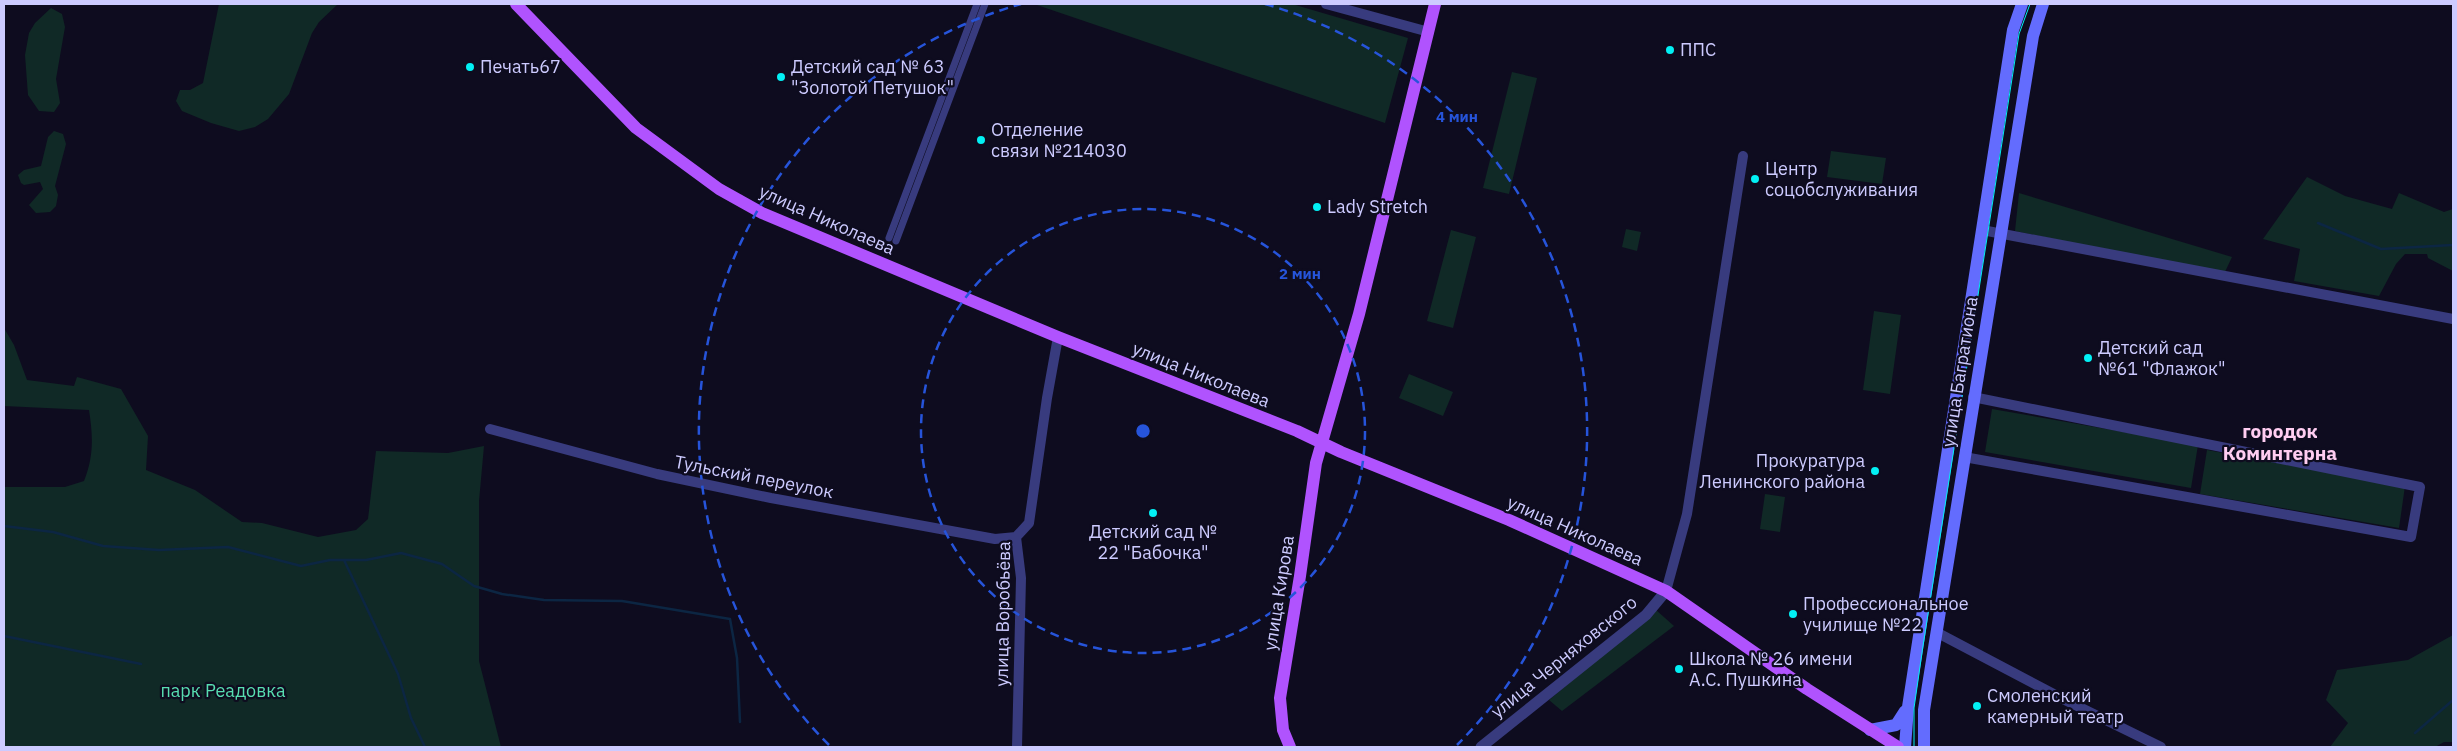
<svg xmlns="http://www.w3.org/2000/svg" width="2457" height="751" font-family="'IBM Plex Sans',sans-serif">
  <rect width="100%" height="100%" fill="#0e0c1f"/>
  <path fill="#102926" d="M 219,4 L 338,4 L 319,22 L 312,33 L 289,94 L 268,119 L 255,127 L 239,131 L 211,123 L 182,111 L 176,101 L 180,90 L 190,90 L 203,83 Z
    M 1034,4 L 1292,4 L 1408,38 L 1385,123 Z
    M 51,8 L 62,14 L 65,27 L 56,79 L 60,103 L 54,112 L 39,111 L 28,95 L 25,55 L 29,33 L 35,23 Z
    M 1512,72 L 1537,78 L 1509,194 L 1483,188 Z
    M 54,131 L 63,134 L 66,144 L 55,186 L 58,195 L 56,206 L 50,212 L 36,213 L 29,205 L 43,189 L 40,182 L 24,185 L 21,183 L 18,175 L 24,170 L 41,166 L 48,137 Z
    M 1831,151 L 1886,158 L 1882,184 L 1827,177 Z
    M 2307,177 L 2345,196 L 2392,209 L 2399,193 L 2444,212 L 2453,209 L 2453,271 L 2428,258 L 2427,254 L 2405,254 L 2396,264 L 2379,296 L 2294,281 L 2300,249 L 2263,239 Z
    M 2019,193 L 2232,257 L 2224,274 L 2015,231 Z
    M 1626,229 L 1641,232 L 1637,251 L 1622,247 Z
    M 1451,230 L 1476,237 L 1453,328 L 1427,321 Z
    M 1874,311 L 1901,315 L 1890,394 L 1863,390 Z
    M 4,328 L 14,345 L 27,380 L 74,386 L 77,377 L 121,389 L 148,436 L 146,470 L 195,490 L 242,522 L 262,523 L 318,537 L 356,530 L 368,519 L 376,451 L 448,453 L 484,446 L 479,501 L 479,661 L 501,747 L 4,747 L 4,487 L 65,487 L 84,481 C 94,456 93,436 89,410 L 4,406 Z
    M 1409,374 L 1453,392 L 1443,416 L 1399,398 Z
    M 1992,409 L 2198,445 L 2191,488 L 1985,452 Z
    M 2207,450 L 2405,486 L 2399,528 L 2200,494 Z
    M 1765,494 L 1785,497 L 1780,532 L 1760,529 Z
    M 1656,610 L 1674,626 L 1562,711 L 1549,700 Z
    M 2453,635 L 2453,742 L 2444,742 L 2435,747 L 2330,747 L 2348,723 L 2326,700 L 2337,670 L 2408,660 Z"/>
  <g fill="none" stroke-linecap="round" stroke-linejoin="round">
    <path stroke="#0c2643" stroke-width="2.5" d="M 2318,223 L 2381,249 L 2453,245
      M 4,526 L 53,532 L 103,546 L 159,550 L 228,547 L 301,566 L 330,560 L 366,560 L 401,553 L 442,564 L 474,586 L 502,594 L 544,600 L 622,601 L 730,619 L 737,658 L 740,722
      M 344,560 L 398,674 L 411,718 L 425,747
      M 4,636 L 141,664
      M 2415,733 L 2453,700"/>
    <path stroke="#383b7e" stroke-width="7" d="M 889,238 L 977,4
      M 896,241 L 985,4"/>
    <path stroke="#383b7e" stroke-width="10" d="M 1326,4 L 1429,32
      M 1982,230 L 2453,319
      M 490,429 L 657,474 L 771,498 L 995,539 L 1016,537
      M 1964,457 L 2411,537 L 2420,487 L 1973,397
      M 1666,591 L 1687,514 L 1743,156
      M 1936,632 L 2065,700 L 2161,747
      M 1017,747 L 1021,578 L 1016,537 L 1029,523 L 1047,398 L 1058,337"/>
    <path stroke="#383b7e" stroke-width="11" d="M 1481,747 L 1646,615 L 1666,591"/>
    <path stroke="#636cfe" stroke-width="12" d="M 1870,730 L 1896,725 L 1905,711
      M 1905,747 L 1908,707 L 2013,30 L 2022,4
      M 1924,747 L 1924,710 L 2033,36 L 2043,4"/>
    <path stroke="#b053fe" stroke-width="12" d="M 516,4 L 636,128 L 719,189 L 762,213 L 1058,337 L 1297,431 L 1341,452 L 1509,520 L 1666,591 L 1807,689 L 1898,747
      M 1290,747 L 1283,730 L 1280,698 L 1300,576 L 1316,463 L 1359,314 L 1435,4"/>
    <path stroke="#02f0f4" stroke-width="1" d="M 1914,747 L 1914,708 L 1923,646 L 2019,34 L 2030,4"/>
  </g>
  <g fill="none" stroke="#2654da" stroke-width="2.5" stroke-dasharray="9 6">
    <circle cx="1143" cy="431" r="222"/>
    <path d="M829 745A444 444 0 0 1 1021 4M1265 4A444 444 0 0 1 1457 745"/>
  </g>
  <g fill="#02f0f4" stroke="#0e0c1f" stroke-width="2">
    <circle cx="1670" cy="50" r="5"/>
    <circle cx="470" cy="67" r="5"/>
    <circle cx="781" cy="77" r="5"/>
    <circle cx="981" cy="140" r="5"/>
    <circle cx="1755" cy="179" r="5"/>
    <circle cx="1317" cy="207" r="5"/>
    <circle cx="2088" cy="358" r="5"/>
    <circle cx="1875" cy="471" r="5"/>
    <circle cx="1153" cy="513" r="5"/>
    <circle cx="1793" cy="614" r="5"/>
    <circle cx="1679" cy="669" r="5"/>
    <circle cx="1977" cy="706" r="5"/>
  </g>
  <g text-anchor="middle" stroke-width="4.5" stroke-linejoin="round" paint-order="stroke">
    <g font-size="18" fill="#cdcbff" stroke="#0e0c1f" text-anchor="start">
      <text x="1680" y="56">ППС</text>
      <text x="480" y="73">Печать67</text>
      <text x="791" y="73">Детский сад № 63<tspan x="791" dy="21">"Золотой Петушок"</tspan></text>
      <text x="991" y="136">Отделение<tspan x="991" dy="21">связи №214030</tspan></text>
      <text x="1765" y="175">Центр<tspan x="1765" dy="21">соцобслуживания</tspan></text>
      <text x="1327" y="213">Lady Stretch</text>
      <text x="2098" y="354">Детский сад<tspan x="2098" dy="21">№61 "Флажок"</tspan></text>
      <text x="1865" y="467" text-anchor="end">Прокуратура<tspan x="1865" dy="21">Ленинского района</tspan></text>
      <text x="1153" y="538" text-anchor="middle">Детский сад №<tspan x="1153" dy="21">22 "Бабочка"</tspan></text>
      <text x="1803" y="610">Профессиональное<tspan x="1803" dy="21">училище №22</tspan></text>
      <text x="1689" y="665">Школа № 26 имени<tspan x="1689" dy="21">А.С. Пушкина</tspan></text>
      <text x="1987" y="702">Смоленский<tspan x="1987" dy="21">камерный театр</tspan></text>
    </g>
    <g font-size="18" fill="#cdcbff" stroke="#0e0c1f">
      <text transform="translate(827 220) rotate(24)" y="6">улица Николаева</text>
      <text transform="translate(1960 372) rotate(-81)" y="6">улица Багратиона</text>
      <text transform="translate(1201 375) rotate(22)" y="6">улица Николаева</text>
      <text transform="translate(754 477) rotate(11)" y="6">Тульский переулок</text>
      <text transform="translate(1575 531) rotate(24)" y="6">улица Николаева</text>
      <text transform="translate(1279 593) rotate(-81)" y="6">улица Кирова</text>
      <text transform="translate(1003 614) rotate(-89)" y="6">улица Воробьёва</text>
      <text transform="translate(1564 657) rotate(-39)" y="6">улица Черняховского</text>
    </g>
    <g font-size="18" fill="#58deb1" stroke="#0e0c1f">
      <text x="223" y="697">парк Реадовка</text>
    </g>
    <g font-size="19" font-weight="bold" fill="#ffcdf1" stroke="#0e0c1f">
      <text x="2280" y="438">городок<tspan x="2280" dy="22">Коминтерна</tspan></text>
    </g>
  </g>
  <circle cx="1143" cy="431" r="8" fill="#2654da" stroke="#0e0c1f" stroke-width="2.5"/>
  <g font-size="15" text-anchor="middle" font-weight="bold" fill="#2654da" stroke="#0e0c1f" stroke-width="4.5" stroke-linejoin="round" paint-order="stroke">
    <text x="1457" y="122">4 мин</text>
    <text x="1300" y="279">2 мин</text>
  </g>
  <rect width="2457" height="751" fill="none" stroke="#cdcbff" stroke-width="10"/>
</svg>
